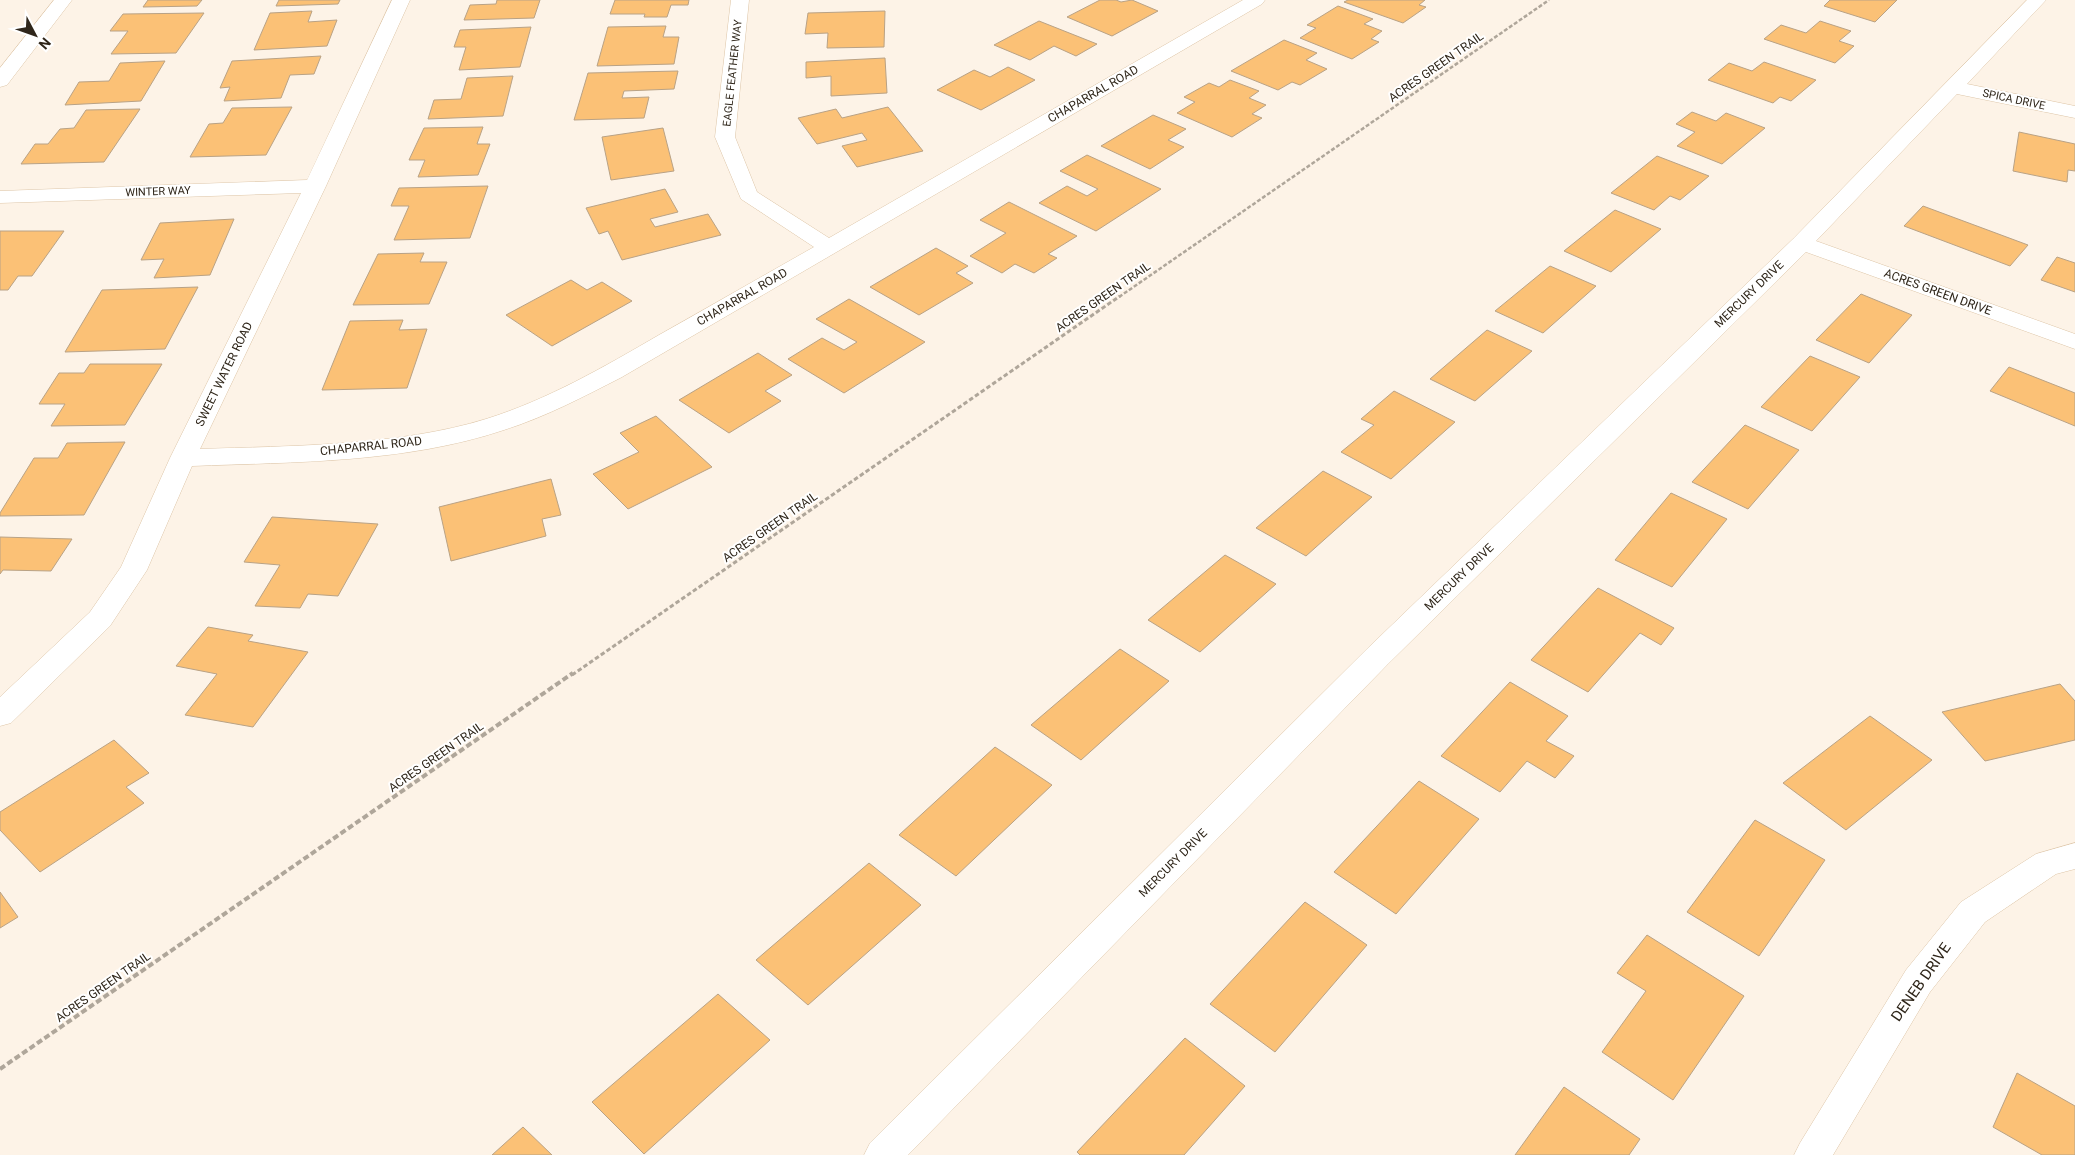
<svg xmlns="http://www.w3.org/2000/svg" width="2075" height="1155" font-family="Roboto,sans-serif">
  <rect width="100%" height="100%" fill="#fdf3e7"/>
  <path fill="#fbc176" stroke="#b9a285" d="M 148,0 L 202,0 L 197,6 L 143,7 Z
    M 279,0 L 340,0 L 338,4 L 276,6 Z
    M 497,0 L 540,0 L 534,18 L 464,20 L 470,5 L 496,4 Z
    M 615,0 L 689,0 L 688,5 L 671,5 L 667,17 L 644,17 L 645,14 L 610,14 Z
    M 1100,0 L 1116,0 L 1121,2 L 1132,0 L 1158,11 L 1112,36 L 1067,17 Z
    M 1348,0 L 1425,0 L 1419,5 L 1426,7 L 1403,23 L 1344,2 Z
    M 1830,0 L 1897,0 L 1875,22 L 1824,6 Z
    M 1338,6 L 1373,19 L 1364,24 L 1382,31 L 1371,39 L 1379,42 L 1352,59 L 1300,38 L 1316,28 L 1307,25 Z
    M 312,11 L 308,22 L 337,20 L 327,46 L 254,50 L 270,13 Z
    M 885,11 L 884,47 L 827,48 L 828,33 L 805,34 L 808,13 Z
    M 204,13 L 176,53 L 111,54 L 128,31 L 110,31 L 123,14 Z
    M 1039,21 L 1097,44 L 1076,56 L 1054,46 L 1030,60 L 994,45 Z
    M 1820,21 L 1851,31 L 1839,41 L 1854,46 L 1835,63 L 1764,39 L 1781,25 L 1806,33 Z
    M 666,26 L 663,37 L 679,37 L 674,64 L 597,66 L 608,27 Z
    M 531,27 L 520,67 L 459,70 L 466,47 L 454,47 L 460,30 Z
    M 1284,40 L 1317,53 L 1306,60 L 1327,69 L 1300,85 L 1292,82 L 1278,90 L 1231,71 Z
    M 321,56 L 314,74 L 290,75 L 281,98 L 224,101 L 230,87 L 220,88 L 232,61 Z
    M 885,58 L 887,93 L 831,96 L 831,76 L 806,78 L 806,62 Z
    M 165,61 L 141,101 L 65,105 L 79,82 L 109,81 L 120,63 Z
    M 1764,62 L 1816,80 L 1791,101 L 1780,97 L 1773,103 L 1708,80 L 1729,63 L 1752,71 Z
    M 1008,67 L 1035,80 L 981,110 L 937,90 L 974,70 L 990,77 Z
    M 678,71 L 674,89 L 624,91 L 622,98 L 649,97 L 644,118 L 574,120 L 588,73 Z
    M 513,76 L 503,116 L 428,119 L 434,100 L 461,99 L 467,78 Z
    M 1230,80 L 1259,91 L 1249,98 L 1266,105 L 1252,114 L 1262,118 L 1232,137 L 1177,113 L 1195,102 L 1184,97 L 1209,83 L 1219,87 Z
    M 292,107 L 266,155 L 190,157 L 209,124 L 223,123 L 232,108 Z
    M 888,107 L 923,151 L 857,167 L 842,146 L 867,140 L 862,133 L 817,144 L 798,118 L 836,109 L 842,118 Z
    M 140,109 L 104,162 L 21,164 L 35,144 L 48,144 L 60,129 L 74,128 L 86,110 Z
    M 1692,112 L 1716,121 L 1726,113 L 1765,128 L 1722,164 L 1677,146 L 1695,132 L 1676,124 Z
    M 1153,115 L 1186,129 L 1168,140 L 1184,147 L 1150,169 L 1101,146 Z
    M 483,127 L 477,144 L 490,144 L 478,175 L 418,177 L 425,160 L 409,160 L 424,128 Z
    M 663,128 L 674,171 L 611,180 L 602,137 Z
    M 2019,132 L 2075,144 L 2075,171 L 2068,170 L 2067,182 L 2013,171 Z
    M 1087,155 L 1161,189 L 1096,231 L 1039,203 L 1067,186 L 1087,196 L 1098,189 L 1060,171 Z
    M 1657,156 L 1709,176 L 1680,200 L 1670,196 L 1654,210 L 1611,193 Z
    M 488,186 L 470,238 L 394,240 L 409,206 L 391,206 L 399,188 Z
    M 665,189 L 678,212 L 650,219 L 655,227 L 708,214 L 721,235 L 622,260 L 608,231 L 599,234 L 586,208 Z
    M 1009,202 L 1077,236 L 1048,254 L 1057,258 L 1034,273 L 1015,264 L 1002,273 L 970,256 L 1006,233 L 980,220 Z
    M 1923,206 L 2028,245 L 2010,266 L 1904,226 Z
    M 1615,210 L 1661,229 L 1611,272 L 1564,251 Z
    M 234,219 L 210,275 L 154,278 L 164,259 L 141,260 L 160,223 Z
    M 0,231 L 64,231 L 32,276 L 18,276 L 8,290 L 0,290 Z
    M 936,248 L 968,266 L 956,273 L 973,283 L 919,315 L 870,287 Z
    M 424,253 L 420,262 L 447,262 L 429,304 L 353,305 L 378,254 Z
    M 2057,257 L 2075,263 L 2075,292 L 2041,280 Z
    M 1550,266 L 1596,286 L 1543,333 L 1495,311 Z
    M 571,280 L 587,290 L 602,282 L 632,301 L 552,346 L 506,315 Z
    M 198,287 L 165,349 L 65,352 L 102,290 Z
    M 1861,294 L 1912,315 L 1869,363 L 1816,340 Z
    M 849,299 L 925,342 L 844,393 L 788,359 L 822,338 L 844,350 L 857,342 L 816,319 Z
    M 403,320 L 399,330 L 427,329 L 407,388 L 322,390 L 350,321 Z
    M 1487,330 L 1532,351 L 1475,401 L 1430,379 Z
    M 758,353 L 792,375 L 765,391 L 781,401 L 729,433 L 679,400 Z
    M 1810,356 L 1860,377 L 1812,431 L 1761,407 Z
    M 90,364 L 162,364 L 125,425 L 51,426 L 65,404 L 39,404 L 59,373 L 84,373 Z
    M 2009,367 L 2075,393 L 2075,426 L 1990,391 Z
    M 1394,391 L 1455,422 L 1391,479 L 1341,452 L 1374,425 L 1361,419 Z
    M 656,416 L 712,467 L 628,509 L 593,474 L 639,452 L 620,433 Z
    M 1745,425 L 1799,450 L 1748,509 L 1692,482 Z
    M 125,442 L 84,515 L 0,516 L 0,513 L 34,458 L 58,458 L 67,443 Z
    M 1323,471 L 1372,497 L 1306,556 L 1256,528 Z
    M 551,479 L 561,515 L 542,519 L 546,536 L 451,561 L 439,507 Z
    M 1671,493 L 1727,519 L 1672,587 L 1615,560 Z
    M 272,517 L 378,524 L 338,596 L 308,594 L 300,608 L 255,606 L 280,565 L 244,562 Z
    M 0,537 L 72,539 L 51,571 L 3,570 L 0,574 Z
    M 1225,555 L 1276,584 L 1200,652 L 1148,620 Z
    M 1598,588 L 1674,628 L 1661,645 L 1640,633 L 1588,692 L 1531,660 Z
    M 208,627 L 253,635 L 248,641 L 308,652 L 253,727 L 185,715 L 217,674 L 176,666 Z
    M 1120,649 L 1169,681 L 1081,760 L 1031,725 Z
    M 1510,682 L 1568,716 L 1546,741 L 1574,756 L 1555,778 L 1527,761 L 1500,792 L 1441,756 Z
    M 2060,684 L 2075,701 L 2075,740 L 1985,761 L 1942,712 Z
    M 1870,716 L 1932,760 L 1846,830 L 1783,783 Z
    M 114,740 L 149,773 L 126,787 L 144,803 L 40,872 L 0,830 L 0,812 Z
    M 995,747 L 1052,785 L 956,876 L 899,835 Z
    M 1419,781 L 1479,819 L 1396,914 L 1334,872 Z
    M 1755,820 L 1825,860 L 1759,956 L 1687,912 Z
    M 869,863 L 921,905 L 808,1005 L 756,960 Z
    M 0,892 L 18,917 L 0,928 Z
    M 1305,902 L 1367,945 L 1275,1052 L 1210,1004 Z
    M 1647,935 L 1744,996 L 1673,1100 L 1602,1052 L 1646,991 L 1617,973 Z
    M 718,994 L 770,1040 L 644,1154 L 592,1102 Z
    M 1185,1038 L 1245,1086 L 1184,1155 L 1080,1155 L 1077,1152 Z
    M 2017,1073 L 2075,1106 L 2075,1155 L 2042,1155 L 1993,1127 Z
    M 1564,1087 L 1640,1139 L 1629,1155 L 1515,1155 Z
    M 523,1127 L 552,1155 L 492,1155 Z"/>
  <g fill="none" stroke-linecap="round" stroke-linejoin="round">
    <defs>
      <path id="street" d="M 54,0 L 72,0 L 7,85 L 0,87 L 0,68 Z
        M 392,0 L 410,0 L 326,186 L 200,449 C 290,446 399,446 486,419 C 547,400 604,367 659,335 C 711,306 762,276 814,247 L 741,199 L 715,137 L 731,0 L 749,0 L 735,137 L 757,192 L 829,238 L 1243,0 L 1265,0 L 1262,4 L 622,377 C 583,397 545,417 504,430 C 405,463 296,462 192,466 L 147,570 L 110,626 L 11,723 L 0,726 L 0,697 L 90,612 L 121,567 L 170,458 L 301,193 L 0,203 L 0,191 L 307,180 Z
        M 2027,0 L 2046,0 L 1967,84 L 2075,106 L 2075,118 L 1957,94 L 1816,241 L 2075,334 L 2075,349 L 1806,252 L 1388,664 L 908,1155 L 864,1155 L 870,1143 L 1368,648 L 1794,238 Z
        M 2075,843 L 2075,869 L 2056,874 L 1985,922 L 1930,992 L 1833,1155 L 1794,1155 L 1800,1143 L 1906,970 L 1961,902 L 2036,854 Z"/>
    </defs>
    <use href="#street" stroke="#ddc5a7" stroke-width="1"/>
    <path stroke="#afa69a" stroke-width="2.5" stroke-dasharray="4 2" stroke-linecap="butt" d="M 1119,297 L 1549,0"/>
    <path stroke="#afa69a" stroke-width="3" stroke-dasharray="4.5 2.5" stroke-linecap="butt" d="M 572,675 L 1120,296"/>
    <path stroke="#afa69a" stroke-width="4" stroke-dasharray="6 3" stroke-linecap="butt" d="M 0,1069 L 573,673"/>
    <use href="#street" fill="#fff" fill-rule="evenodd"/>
  </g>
  <g text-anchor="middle" stroke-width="4" stroke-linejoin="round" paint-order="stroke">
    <g font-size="11" fill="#2f261a" stroke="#fff">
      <text transform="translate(732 73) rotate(-84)" y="4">EAGLE FEATHER WAY</text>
      <text transform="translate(2014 99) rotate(12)" y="4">SPICA DRIVE</text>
      <text transform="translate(158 191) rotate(-2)" y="4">WINTER WAY</text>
    </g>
    <g font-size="12" fill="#2f261a" stroke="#fff">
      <text transform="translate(1436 67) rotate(-35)" y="4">ACRES GREEN TRAIL</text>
      <text transform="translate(1093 94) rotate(-30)" y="4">CHAPARRAL ROAD</text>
      <text transform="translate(1938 292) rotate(20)" y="4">ACRES GREEN DRIVE</text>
      <text transform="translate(1749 294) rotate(-44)" y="4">MERCURY DRIVE</text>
      <text transform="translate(742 297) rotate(-30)" y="4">CHAPARRAL ROAD</text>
      <text transform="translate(1103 297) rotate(-35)" y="4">ACRES GREEN TRAIL</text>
      <text transform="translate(224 374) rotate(-64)" y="4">SWEET WATER ROAD</text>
      <text transform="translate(371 446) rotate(-6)" y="4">CHAPARRAL ROAD</text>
      <text transform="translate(770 527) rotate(-35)" y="4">ACRES GREEN TRAIL</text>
      <text transform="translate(1459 577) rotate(-44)" y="4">MERCURY DRIVE</text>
      <text transform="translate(436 757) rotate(-35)" y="4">ACRES GREEN TRAIL</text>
      <text transform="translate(1173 863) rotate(-45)" y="4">MERCURY DRIVE</text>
      <text transform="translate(103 987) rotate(-35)" y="4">ACRES GREEN TRAIL</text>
    </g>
    <g font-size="15" fill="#2f261a" stroke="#fff">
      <text transform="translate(1921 982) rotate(-55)" y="5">DENEB DRIVE</text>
    </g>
  </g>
  <g transform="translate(35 35) rotate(131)" stroke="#ffffff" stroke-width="4" paint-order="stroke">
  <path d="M0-4L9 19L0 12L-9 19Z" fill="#2f261a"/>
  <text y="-8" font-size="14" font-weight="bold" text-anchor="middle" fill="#2f261a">N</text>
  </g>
</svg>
